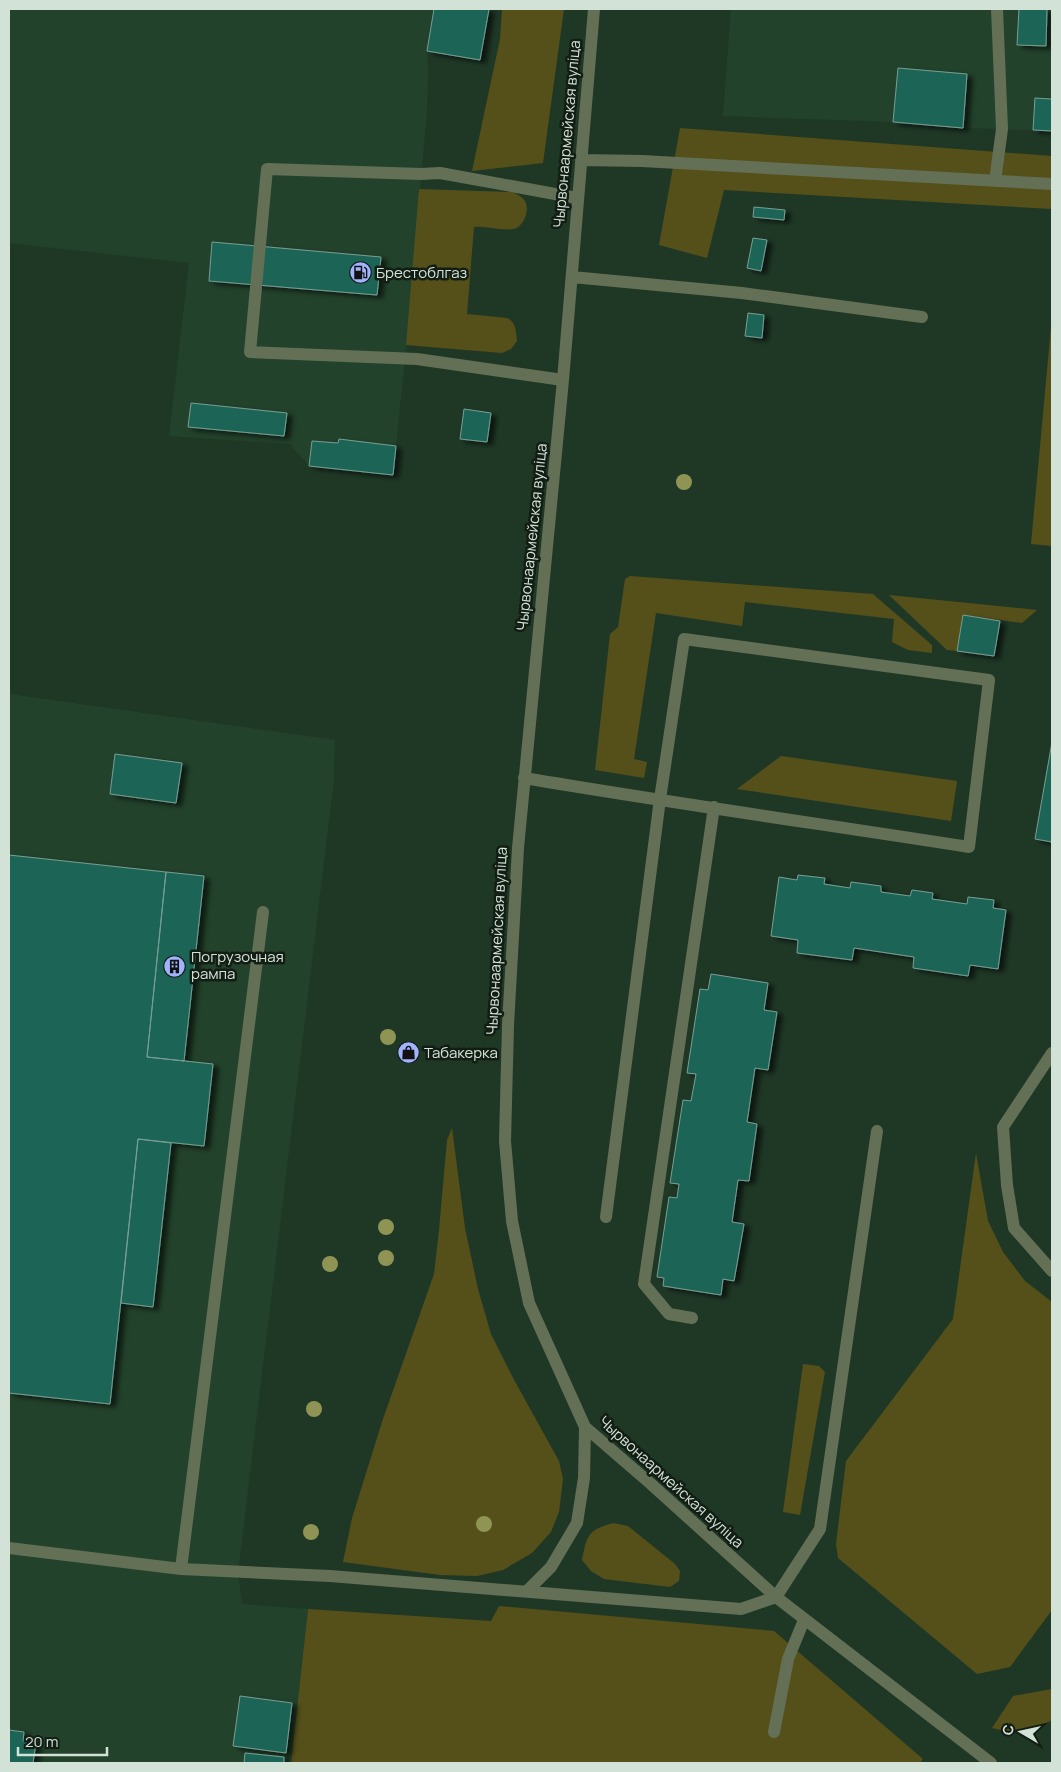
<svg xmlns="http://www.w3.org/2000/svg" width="1061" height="1772" font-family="Manrope,sans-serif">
  <defs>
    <filter id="shadow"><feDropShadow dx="5.5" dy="3" stdDeviation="2.5" flood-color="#0009"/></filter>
  </defs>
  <rect width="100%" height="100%" fill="#1f3826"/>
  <path fill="#22422b" d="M 9,9 L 489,9 L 480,60 L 427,52 L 428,70 L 427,110 L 405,358 L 393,475 L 309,466 L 290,444 L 169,436 L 189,263 L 9,243 Z
    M 731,9 L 1052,9 L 1052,131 L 963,128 L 893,122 L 723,116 Z
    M 9,694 L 335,740 L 334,780 L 238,1572 L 242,1604 L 308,1609 L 291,1763 L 9,1763 Z"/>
  <path fill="#55501a" d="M 502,9 L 564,9 L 543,163 L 472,171 L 500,39 Z
    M 680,128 L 1052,156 L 1052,209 L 724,190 L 707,258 L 659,245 Z
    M 419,189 L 512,192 C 517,194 521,196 525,201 C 530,210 524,227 513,229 C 502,231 485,226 474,227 L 467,314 L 507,318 C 516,322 516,331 517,341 L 511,349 L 502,353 L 406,345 Z
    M 1052,316 L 1052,546 L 1031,544 Z
    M 630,576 L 873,594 L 932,645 L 932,653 L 908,650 L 892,642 L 894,619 L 745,602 L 742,626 L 656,613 L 634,759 L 647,762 L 644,778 L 595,770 L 610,634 L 618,627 L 625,579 Z
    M 889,595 L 1037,610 L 1022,623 L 963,615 L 957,651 L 947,650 Z
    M 781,756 L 957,781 L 951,821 L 737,789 Z
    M 452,1128 L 465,1228 L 478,1289 L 491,1334 L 513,1378 L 559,1461 L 563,1479 L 559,1512 L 551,1532 L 532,1553 L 503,1570 L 477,1576 L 440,1575 L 343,1562 L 352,1518 L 383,1419 L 434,1274 L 439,1230 L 447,1140 Z
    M 976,1153 L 988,1221 L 1003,1252 L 1025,1281 L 1052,1302 L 1052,1610 L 1010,1667 L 977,1674 L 838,1558 L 836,1544 L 846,1461 L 953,1319 Z
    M 803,1364 L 819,1366 L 825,1372 L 800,1515 L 783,1512 Z
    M 613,1523 L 628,1526 L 675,1564 L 680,1571 L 679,1581 L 670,1587 L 604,1579 L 591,1571 L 582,1560 C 587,1535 588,1530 613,1523 Z
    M 499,1606 L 774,1631 L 923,1759 L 920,1763 L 291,1763 L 308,1609 L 491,1621 Z
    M 1052,1689 L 1052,1720 C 1034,1731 1012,1734 992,1728 L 1013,1696 Z"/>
  <path fill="#1d6556" stroke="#789e94" filter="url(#shadow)" d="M 434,9 L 489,9 L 480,60 L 427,51 Z
    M 1019,9 L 1047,9 L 1046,46 L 1017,45 Z
    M 898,68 L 967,74 L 963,128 L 893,122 Z
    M 1035,98 L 1052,99 L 1052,131 L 1033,130 Z
    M 754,207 L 785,210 L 784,220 L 753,217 Z
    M 753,238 L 767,240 L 761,271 L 747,268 Z
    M 212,242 L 381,257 L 377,295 L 209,281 Z
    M 748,313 L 764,315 L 762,338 L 745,336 Z
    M 191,403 L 287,413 L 284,436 L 188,427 Z
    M 464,409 L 491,413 L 487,442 L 460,439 Z
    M 339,439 L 396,446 L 393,475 L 309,466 L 312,441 L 338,443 Z
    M 963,615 L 1000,621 L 994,656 L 957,651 Z
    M 1052,742 L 1052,842 L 1035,839 Z
    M 115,754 L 182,763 L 176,803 L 110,794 Z
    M 9,855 L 166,872 L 147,1057 L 213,1064 L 204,1146 L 138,1139 L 110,1404 L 9,1393 Z
    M 166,872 L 204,876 L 184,1061 L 147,1057 Z
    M 798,875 L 825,878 L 824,884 L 850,888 L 851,882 L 881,886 L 881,892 L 910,896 L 912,890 L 933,893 L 932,899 L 967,904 L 968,897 L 994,900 L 993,908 L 1006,910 L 998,969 L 970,965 L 968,976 L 913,968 L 914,957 L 854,948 L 852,960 L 797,953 L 798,940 L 771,936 L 779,877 L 797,880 Z
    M 711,974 L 768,983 L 764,1010 L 777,1012 L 768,1070 L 755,1068 L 747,1122 L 757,1124 L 749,1181 L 738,1180 L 732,1222 L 744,1224 L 734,1281 L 723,1279 L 721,1295 L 663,1286 L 664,1278 L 657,1277 L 669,1197 L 677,1198 L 679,1184 L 670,1183 L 683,1100 L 691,1101 L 696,1074 L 687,1073 L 700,989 L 708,990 Z
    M 138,1139 L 171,1143 L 153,1307 L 121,1303 Z
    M 240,1696 L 292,1703 L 286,1753 L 233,1746 Z
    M 9,1730 L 24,1732 L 23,1741 L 36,1743 L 33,1763 L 9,1763 Z
    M 245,1753 L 284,1757 L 284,1763 L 244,1763 Z"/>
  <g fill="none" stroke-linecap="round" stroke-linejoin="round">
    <path stroke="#647056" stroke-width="12" d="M 594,9 L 563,380 L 518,848 L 508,1025 L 505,1141 L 512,1221 L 529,1303 L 585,1427 L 651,1484 L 776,1597 L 991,1763
      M 581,160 L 642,161 L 1052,184
      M 995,181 L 1002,129 L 997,9
      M 572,277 L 742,293 L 922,317
      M 563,380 L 417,359 L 250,352 L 267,169 L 421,174 L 440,173 L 577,198
      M 524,778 C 672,803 821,824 969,847 L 989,680 L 684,639 L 660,799 L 606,1217
      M 1052,1053 L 1003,1127 L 1007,1185 L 1014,1228 L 1052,1271
      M 692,1318 L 669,1314 L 644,1284 L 714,807
      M 9,1548 L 181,1569 L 330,1576 L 741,1609 L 776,1597 L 820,1529 L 877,1131
      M 181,1569 L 263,912
      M 527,1591 L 551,1567 L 577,1523 L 584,1478 L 585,1427
      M 774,1732 L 788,1659 L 804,1620"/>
  </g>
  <g fill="#8f9455">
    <circle cx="684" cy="482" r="8"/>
    <circle cx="388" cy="1037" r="8"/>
    <circle cx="386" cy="1227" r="8"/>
    <circle cx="386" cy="1258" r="8"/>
    <circle cx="330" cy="1264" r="8"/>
    <circle cx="314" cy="1409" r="8"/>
    <circle cx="484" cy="1524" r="8"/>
    <circle cx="311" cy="1532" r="8"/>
  </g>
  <defs>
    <symbol id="fuel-disc" viewBox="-11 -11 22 22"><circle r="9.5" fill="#a1b3fd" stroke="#121d14"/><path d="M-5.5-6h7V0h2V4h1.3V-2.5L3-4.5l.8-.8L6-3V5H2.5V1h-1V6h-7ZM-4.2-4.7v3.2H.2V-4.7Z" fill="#111"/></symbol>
    <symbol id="building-disc" viewBox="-11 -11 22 22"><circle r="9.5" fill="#a1b3fd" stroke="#121d14"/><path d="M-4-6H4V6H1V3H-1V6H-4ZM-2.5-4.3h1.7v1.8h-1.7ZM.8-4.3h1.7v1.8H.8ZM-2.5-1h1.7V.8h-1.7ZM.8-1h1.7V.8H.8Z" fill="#111"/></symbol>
    <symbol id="shop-disc" viewBox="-11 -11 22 22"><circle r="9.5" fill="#a1b3fd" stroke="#121d14"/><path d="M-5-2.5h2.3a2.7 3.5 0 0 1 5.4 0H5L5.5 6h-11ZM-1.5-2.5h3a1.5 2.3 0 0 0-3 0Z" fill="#111"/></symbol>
  </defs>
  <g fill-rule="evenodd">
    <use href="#fuel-disc" x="348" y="260" width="25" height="25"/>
    <use href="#building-disc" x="162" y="954" width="25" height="25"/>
    <use href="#shop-disc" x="396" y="1040" width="25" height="25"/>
  </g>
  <g text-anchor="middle" stroke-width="5" stroke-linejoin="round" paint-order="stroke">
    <g font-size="15" fill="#d3e2d6" stroke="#121d14">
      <text transform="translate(567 134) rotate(-85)" y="5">Чырвонаармейская вуліца</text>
      <text transform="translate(532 537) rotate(-84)" y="5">Чырвонаармейская вуліца</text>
      <text transform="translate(497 941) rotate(-87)" y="5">Чырвонаармейская вуліца</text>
      <text transform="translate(671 1482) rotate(42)" y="5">Чырвонаармейская вуліца</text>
    </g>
    <g font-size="15" fill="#d3e2d6" stroke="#121d14" text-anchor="start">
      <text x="376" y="278">Брестоблгаз</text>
      <text x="191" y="962">Погрузочная<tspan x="191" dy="17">рампа</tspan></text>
      <text x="424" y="1058">Табакерка</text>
    </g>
  </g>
  <rect width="1061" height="1772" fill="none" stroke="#d3e2d6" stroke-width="20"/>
  <g transform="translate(1021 1732) rotate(279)" stroke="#121d14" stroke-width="4" paint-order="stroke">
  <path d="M0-4L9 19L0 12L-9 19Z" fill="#d3e2d6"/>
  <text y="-8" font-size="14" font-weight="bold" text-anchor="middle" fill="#d3e2d6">С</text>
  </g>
  <path d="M18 1747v8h89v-8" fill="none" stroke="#d3e2d6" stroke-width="2.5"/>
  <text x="25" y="1747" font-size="15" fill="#d3e2d6" stroke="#121d14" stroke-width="4" paint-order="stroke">20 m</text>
</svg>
